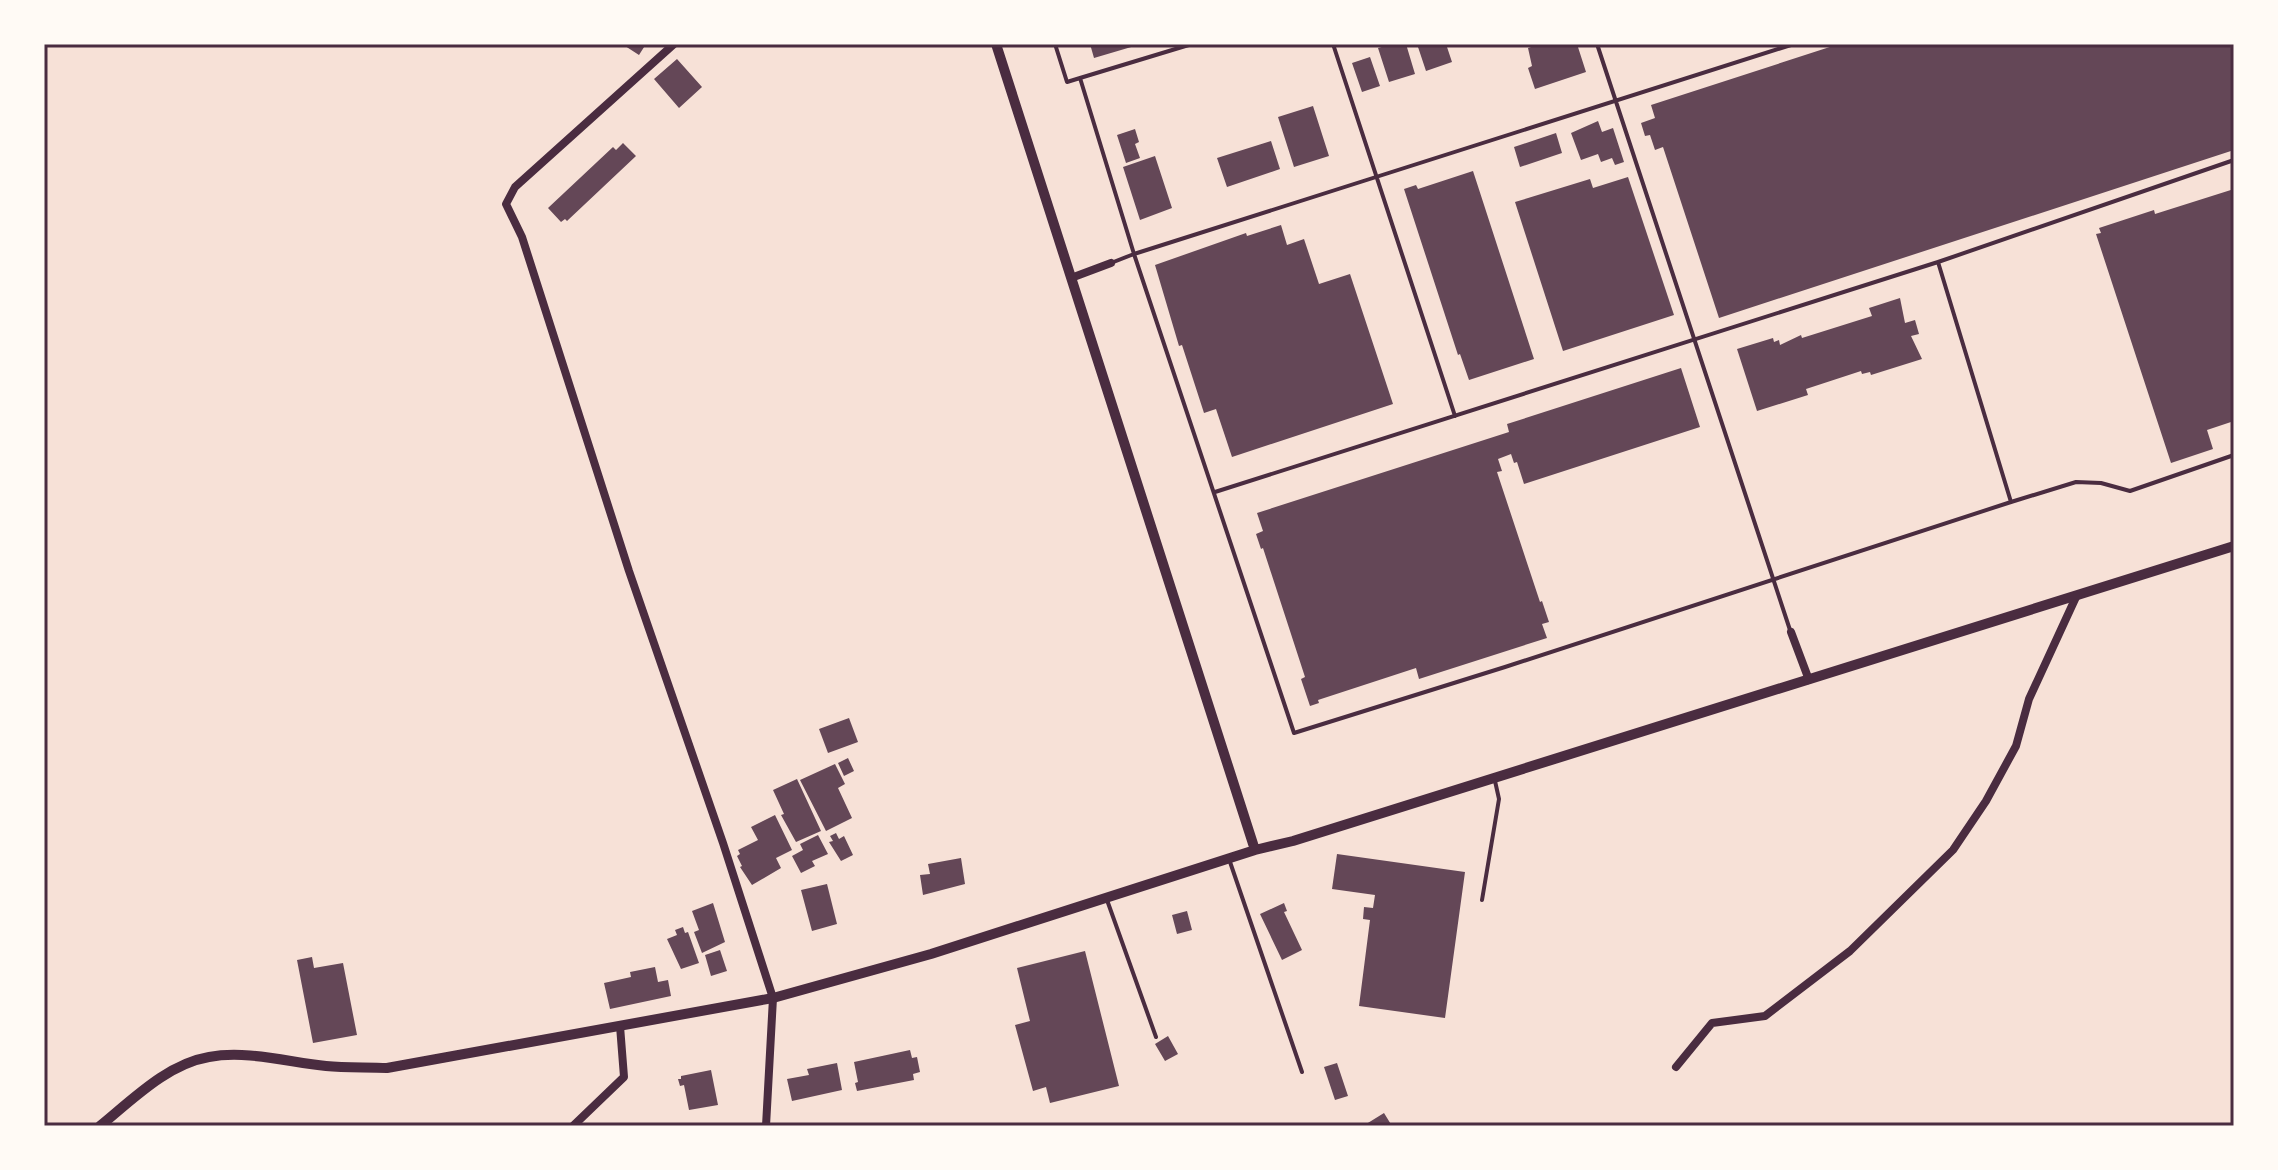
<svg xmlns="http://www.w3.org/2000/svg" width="2278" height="1170" font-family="'DM Sans',sans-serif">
  <rect width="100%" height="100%" fill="#f7e1d7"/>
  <path fill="#644757" d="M 622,44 L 646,44 L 639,55 Z
    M 1090,44 L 1138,44 L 1138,45 L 1094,58 Z
    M 1392,44 L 1406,44 L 1415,74 L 1389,82 L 1378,48 Z
    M 1417,44 L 1446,44 L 1452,62 L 1426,71 Z
    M 1530,44 L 1577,44 L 1586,72 L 1535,89 L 1528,68 L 1532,66 L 1528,48 L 1531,47 Z
    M 1839,44 L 2234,44 L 2234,150 L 1719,318 L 1663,147 L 1655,150 L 1650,135 L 1645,136 L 1641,123 L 1655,118 L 1651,105 Z
    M 1370,57 L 1380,86 L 1362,92 L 1352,63 Z
    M 677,59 L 702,87 L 679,108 L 654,79 Z
    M 1313,106 L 1329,156 L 1294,167 L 1278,117 Z
    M 1598,121 L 1602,132 L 1613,128 L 1624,162 L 1615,165 L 1612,158 L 1601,162 L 1598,154 L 1581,160 L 1571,133 Z
    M 1135,129 L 1139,142 L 1135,144 L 1140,158 L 1126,163 L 1117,135 Z
    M 1556,133 L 1562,153 L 1520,167 L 1514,147 Z
    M 1271,141 L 1280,169 L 1227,187 L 1217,158 Z
    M 623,143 L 636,156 L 567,221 L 565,219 L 561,222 L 548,208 L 613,147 L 616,150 Z
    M 1155,156 L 1172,208 L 1140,220 L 1123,167 Z
    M 1473,171 L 1534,359 L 1469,380 L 1460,354 L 1458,355 L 1404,189 L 1416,185 L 1418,189 Z
    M 1628,177 L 1674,315 L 1563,351 L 1515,202 L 1590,179 L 1593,188 Z
    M 2234,189 L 2234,421 L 2207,430 L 2213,449 L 2171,463 L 2096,234 L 2101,233 L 2099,228 L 2154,210 L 2155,214 Z
    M 1281,225 L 1287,245 L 1304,239 L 1319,284 L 1350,274 L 1393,404 L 1232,457 L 1216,409 L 1204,413 L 1182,345 L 1179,346 L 1155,265 L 1246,233 L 1247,236 Z
    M 1900,298 L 1905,323 L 1915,320 L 1919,334 L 1911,336 L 1922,359 L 1871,375 L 1870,372 L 1862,374 L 1861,371 L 1806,389 L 1808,395 L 1757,411 L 1737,349 L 1773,338 L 1774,342 L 1779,340 L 1780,345 L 1801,335 L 1802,338 L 1872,316 L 1869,308 Z
    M 1681,368 L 1700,427 L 1524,484 L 1517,462 L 1514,463 L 1511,454 L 1498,459 L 1502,471 L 1497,472 L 1540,602 L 1542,601 L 1549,622 L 1542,624 L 1547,638 L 1419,679 L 1416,668 L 1318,700 L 1319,703 L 1310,706 L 1301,679 L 1305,677 L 1263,548 L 1261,549 L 1256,534 L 1263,531 L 1257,513 L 1509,432 L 1507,424 Z
    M 849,718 L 858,742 L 828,753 L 819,729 Z
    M 848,758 L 854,771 L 844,776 L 838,763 Z
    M 835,764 L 845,784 L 838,788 L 852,818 L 826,831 L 800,780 Z
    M 797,779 L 821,831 L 796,842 L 781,815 L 784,814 L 773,790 Z
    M 775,815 L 792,850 L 776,858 L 781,868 L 752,885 L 740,867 L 742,866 L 737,856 L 740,854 L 738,850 L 758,840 L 751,827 Z
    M 836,833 L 839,839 L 844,836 L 853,855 L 841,861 L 829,842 L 833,841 L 830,836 Z
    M 818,835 L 828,854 L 812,861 L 815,866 L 801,873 L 792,856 L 803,850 L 800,844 Z
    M 1337,854 L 1465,872 L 1445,1018 L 1359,1006 L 1370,920 L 1363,919 L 1364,907 L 1373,908 L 1375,895 L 1332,889 Z
    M 961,858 L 965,884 L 923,895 L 920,875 L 930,874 L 928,864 Z
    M 827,884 L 837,924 L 812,931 L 801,890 Z
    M 713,903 L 725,942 L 702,953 L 694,932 L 699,930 L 692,911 Z
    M 1284,903 L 1287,911 L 1284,912 L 1302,950 L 1282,960 L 1260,914 Z
    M 1187,911 L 1192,930 L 1177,934 L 1172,915 Z
    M 683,927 L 685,933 L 688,932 L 699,963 L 681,969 L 667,939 L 677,935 L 675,930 Z
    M 720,950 L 727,971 L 711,976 L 705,955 Z
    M 1085,951 L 1119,1086 L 1050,1103 L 1046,1087 L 1033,1091 L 1015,1025 L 1030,1021 L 1017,968 Z
    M 312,957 L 314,968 L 343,963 L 357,1035 L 313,1043 L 297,960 Z
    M 655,967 L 658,982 L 668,980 L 671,996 L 610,1009 L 604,983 L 631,977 L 630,972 Z
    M 1168,1036 L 1178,1054 L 1165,1061 L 1155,1044 Z
    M 910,1050 L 912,1058 L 917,1057 L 920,1072 L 913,1074 L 914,1080 L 857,1091 L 855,1083 L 858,1082 L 854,1062 Z
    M 837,1063 L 842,1090 L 792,1101 L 787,1079 L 809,1075 L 807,1069 Z
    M 1337,1063 L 1348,1096 L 1335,1100 L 1324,1067 Z
    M 711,1070 L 718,1105 L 689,1110 L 684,1085 L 680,1086 L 678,1079 L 681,1079 L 681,1076 Z
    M 1384,1113 L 1392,1126 L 1363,1126 Z"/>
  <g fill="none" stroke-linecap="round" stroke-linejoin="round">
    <path stroke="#4a2c40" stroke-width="4" d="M 1055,44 L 1067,82 L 1080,78
      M 1192,44 L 1080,78 L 1134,254 L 1794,44
      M 1333,44 L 1455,416
      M 1597,44 L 1790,630
      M 1938,262 L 2234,160
      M 1111,263 L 1134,254 L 1294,733 L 1505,667 L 2011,502 L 1938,262 L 1215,492
      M 2011,502 L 2076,482 L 2101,483 L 2130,491 L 2234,455
      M 1229,859 L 1302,1072
      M 1107,900 L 1156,1037
      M 1482,900 L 1499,799 L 1495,781"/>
    <path stroke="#4a2c40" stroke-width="8" d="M 674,44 L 515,187 L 506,204 L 522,237 L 629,571 L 723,843 L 773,998 L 766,1126
      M 1071,278 L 1111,263
      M 1791,632 L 1809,680
      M 1676,1067 L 1712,1023 L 1765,1016 L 1850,951 L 1953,850 L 1986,801 L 2016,746 L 2029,699 L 2076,597
      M 573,1126 L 624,1077 L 620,1026"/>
    <path stroke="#4a2c40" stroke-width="10" d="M 996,44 L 1255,850
      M 100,1126 C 132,1100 167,1064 209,1057 C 246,1050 288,1062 326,1066 C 346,1068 367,1067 387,1068 L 773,998 L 931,954 L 1255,850 L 1293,841 L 2234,546"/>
  </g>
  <rect width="2278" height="1170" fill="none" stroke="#fffaf5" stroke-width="92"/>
  <rect x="46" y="46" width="2186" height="1078" fill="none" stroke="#4a2c40" stroke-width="3"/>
</svg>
